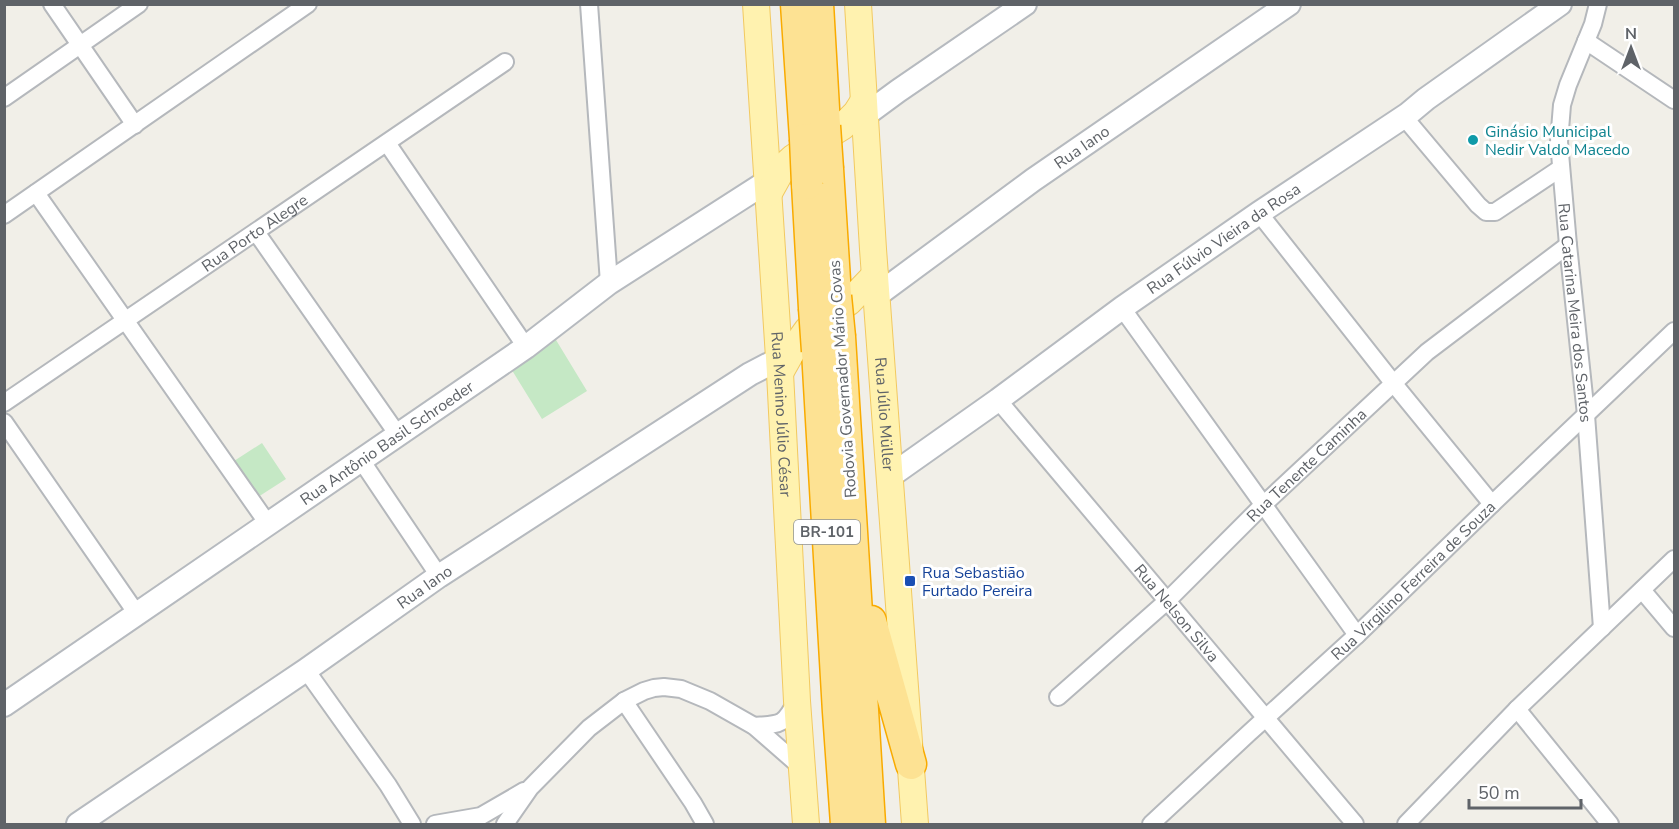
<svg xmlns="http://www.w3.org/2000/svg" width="1679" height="829" font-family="'Nunito Sans',sans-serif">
  <rect width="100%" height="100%" fill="#f1efe8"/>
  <path fill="#c5e8c5" d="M 553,335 L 587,391 L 542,419 L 507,362 Z
    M 262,443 L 286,479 L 258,497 L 234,461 Z"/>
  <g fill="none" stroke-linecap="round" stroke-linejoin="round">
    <defs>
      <g id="street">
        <path d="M 52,4 L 135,125"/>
        <path d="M 589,4 L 609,283"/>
        <path id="s1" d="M 1598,4 L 1593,24 L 1568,85 L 1562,105 L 1559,142 L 1568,245 L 1586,415 L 1602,628"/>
        <path d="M 1586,41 L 1674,100"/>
        <path d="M 4,98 L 139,4"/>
        <path d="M 1404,117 L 1478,205 L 1486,212 L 1495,212 L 1561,168"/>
        <path d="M 387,143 L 526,347"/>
        <path d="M 36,193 L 268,524"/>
        <path d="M 1259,213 L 1394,384 L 1492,504"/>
        <path d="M 4,215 L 308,4"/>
        <path d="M 256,232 L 398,435"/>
        <path d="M 1122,308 L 1357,635"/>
        <path id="s2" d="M 998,400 L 1355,824"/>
        <path id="s3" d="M 4,403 L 505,62"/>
        <path d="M 4,422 L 137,614"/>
        <path d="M 361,460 L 439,576"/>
        <path d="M 1642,590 L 1674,628"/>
        <path d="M 306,670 L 388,785 L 412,824"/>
        <path id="s4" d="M 1058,697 L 1167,601 L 1263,505 L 1427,352 L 1568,245"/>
        <path d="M 624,701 L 693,803 L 705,824"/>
        <path d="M 1517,709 L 1610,824"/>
        <path d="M 754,726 C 781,724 783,726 796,702"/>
        <path d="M 435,824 L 481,816 L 524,791"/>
        <path d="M 505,824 L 530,788 L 589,728 L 624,701 L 644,691 L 654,688 L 664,687 L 681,689 L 710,701 L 754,726 L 801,767"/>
        <path id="s5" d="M 1151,824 L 1249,733 L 1357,635 L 1492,504 L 1674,331"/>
        <path d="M 1406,824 L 1517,709 L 1674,559"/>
      </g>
      <g id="secondary">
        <path d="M 864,116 L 898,91 L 1025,4"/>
        <path id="s6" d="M 876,296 L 1033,180 L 1289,4"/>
        <path id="s7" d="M 889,477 L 998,400 L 1122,308 L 1259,213 L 1408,114 L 1426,99 L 1560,4"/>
        <path id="s8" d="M 4,705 L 526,347 L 609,283 L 768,181"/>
        <path id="s9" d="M 78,824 L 306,670 L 439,576 L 750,374 L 779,359"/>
      </g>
      <g id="primary">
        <path id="s10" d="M 756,4 L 780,373 L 797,701 L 806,824"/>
        <path id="s11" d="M 858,4 L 873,249 L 915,824"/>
        <path d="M 769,193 L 784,166 L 794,157 L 842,127 L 856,113 L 863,102"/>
        <path d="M 780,373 L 794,348 L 807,330 L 849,302 L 875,275"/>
      </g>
      <path id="highway" d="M 796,4 L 805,139
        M 818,4 L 825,126
        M 828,169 L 836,296
        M 807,184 L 814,308
        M 840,337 L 870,824
        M 817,351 L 838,712 L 846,824
        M 871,621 L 911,764"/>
    </defs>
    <use href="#street" stroke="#b5b8bc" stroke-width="20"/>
    <use href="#secondary" stroke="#b6babf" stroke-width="26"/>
    <use href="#primary" stroke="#f2c960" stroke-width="28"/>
    <use href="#highway" stroke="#f9ab00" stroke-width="33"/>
    <use href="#street" stroke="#fff" stroke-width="16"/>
    <use href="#secondary" stroke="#fff" stroke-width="22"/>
    <use href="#primary" stroke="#fff2af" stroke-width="26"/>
    <use href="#highway" stroke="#fde293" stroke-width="30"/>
    <defs>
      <path id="highway-bridge" d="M 825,126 L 828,169
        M 805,139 L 807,184
        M 836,296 L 840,337
        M 814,308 L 817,351"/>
    </defs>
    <use href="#highway-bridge" stroke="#f9ab00" stroke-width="33" stroke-linecap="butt"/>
    <use href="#highway-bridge" stroke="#fde293" stroke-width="30"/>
  </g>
  <circle fill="#0f9aa8" stroke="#fff" stroke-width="2" cx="1473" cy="140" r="6"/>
  <rect fill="#1a4fb4" stroke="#fff" stroke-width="2" x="904" y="575" width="12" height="12" rx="3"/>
  <g text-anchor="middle" stroke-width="6" stroke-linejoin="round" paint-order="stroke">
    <rect fill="#fff" stroke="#8f9295" stroke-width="1.5" x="794" y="520" width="66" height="24" rx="4.5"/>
    <g font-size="15" font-weight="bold" fill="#5f6368">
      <text x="827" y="537">BR-101</text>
    </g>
    <g font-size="16" fill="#0d838f" stroke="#fff" text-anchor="start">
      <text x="1485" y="137">Ginásio Municipal<tspan x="1485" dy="18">Nedir Valdo Macedo</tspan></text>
    </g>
    <g font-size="16" fill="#5f6368" stroke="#fff">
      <text dy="6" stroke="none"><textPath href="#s6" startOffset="254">Rua Iano</textPath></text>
      <text dy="6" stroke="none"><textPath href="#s3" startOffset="303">Rua Porto Alegre</textPath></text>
      <text dy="6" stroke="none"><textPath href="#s7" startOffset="411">Rua Fúlvio Vieira da Rosa</textPath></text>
      <text dy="6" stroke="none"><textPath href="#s1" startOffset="316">Rua Catarina Meira dos Santos</textPath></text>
      <text transform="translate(842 379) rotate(-94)" y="6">Rodovia Governador Mário Covas</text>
      <text dy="6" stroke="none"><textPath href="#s10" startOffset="411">Rua Menino Júlio César</textPath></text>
      <text dy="6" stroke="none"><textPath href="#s11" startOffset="411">Rua Júlio Müller</textPath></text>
      <text dy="6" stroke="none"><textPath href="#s8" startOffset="464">Rua Antônio Basil Schroeder</textPath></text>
      <text dy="6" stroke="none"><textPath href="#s4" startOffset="340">Rua Tenente Caminha</textPath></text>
      <text dy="6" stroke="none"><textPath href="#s5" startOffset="358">Rua Virgilino Ferreira de Souza</textPath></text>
      <text dy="6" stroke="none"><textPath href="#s9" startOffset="420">Rua Iano</textPath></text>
      <text dy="6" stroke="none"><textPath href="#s2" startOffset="278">Rua Nelson Silva</textPath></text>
    </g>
    <g font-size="16" fill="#164399" stroke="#fff" text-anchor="start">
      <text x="922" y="578">Rua Sebastião<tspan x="922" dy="18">Furtado Pereira</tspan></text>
    </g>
  </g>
  <rect width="1679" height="829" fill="none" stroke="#5f6368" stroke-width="12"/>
  <g transform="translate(1631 48)" stroke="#ffffff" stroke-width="4.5" paint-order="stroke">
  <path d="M0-4.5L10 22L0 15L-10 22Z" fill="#5f6368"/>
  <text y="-9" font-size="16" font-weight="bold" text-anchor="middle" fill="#5f6368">N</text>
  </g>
  <path d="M1469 799v9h112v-9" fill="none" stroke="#5f6368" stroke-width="3"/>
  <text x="1478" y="799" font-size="18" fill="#5f6368" stroke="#ffffff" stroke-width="4.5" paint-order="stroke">50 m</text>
</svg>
